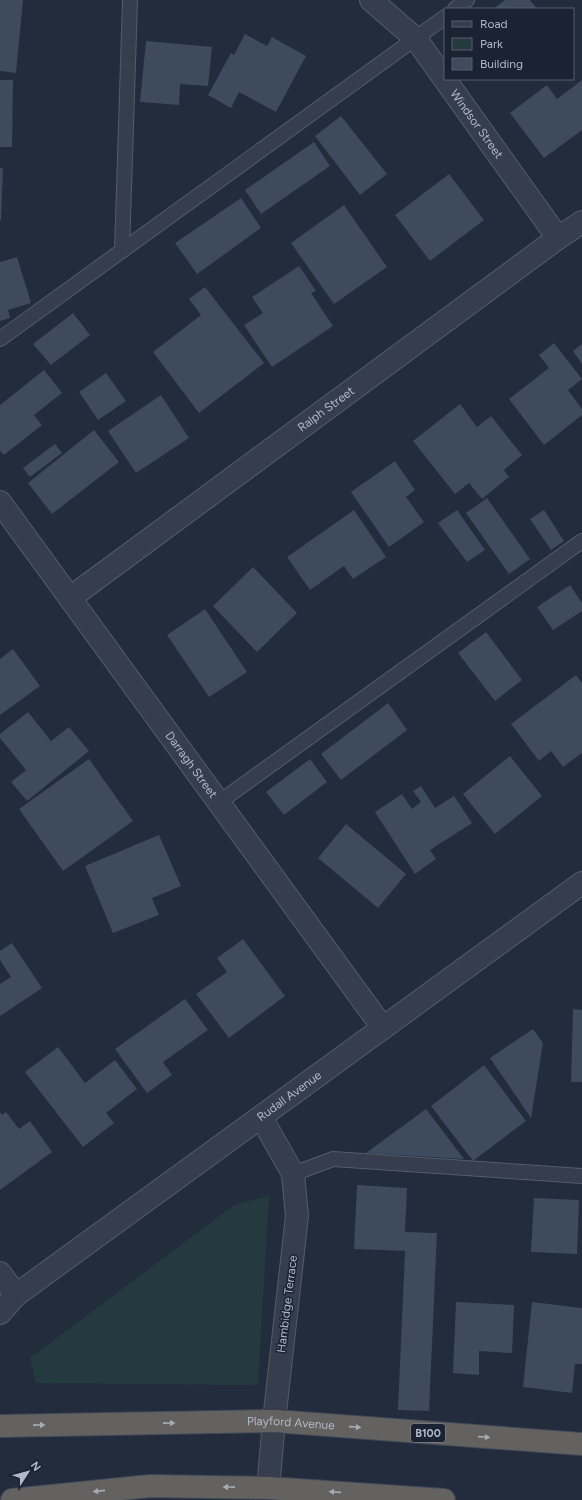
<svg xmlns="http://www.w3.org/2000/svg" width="582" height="1500" font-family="Figtree,sans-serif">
  <rect width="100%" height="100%" fill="#222c3d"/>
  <path fill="#243a3e" d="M 269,1196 L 258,1385 L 36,1383 L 30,1358 L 234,1205 Z"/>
  <path fill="#3e4a5d" d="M 0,0 L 23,0 L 16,73 L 0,71 Z
    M 505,0 L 530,0 L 537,9 L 493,9 Z
    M 245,34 L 267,46 L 272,37 L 306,56 L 276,112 L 239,92 L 231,108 L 208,95 L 231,53 L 234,55 Z
    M 146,41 L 212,47 L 208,86 L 180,84 L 179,105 L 140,102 Z
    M 0,80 L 13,80 L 12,147 L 0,147 Z
    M 582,80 L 582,130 L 544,158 L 510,113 L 547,85 L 557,99 Z
    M 341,116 L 387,174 L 360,195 L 315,136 Z
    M 314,142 L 330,166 L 261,214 L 245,190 Z
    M 0,168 L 3,168 L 1,220 L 0,220 Z
    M 449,174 L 484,220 L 430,261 L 395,215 Z
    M 241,198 L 261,228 L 197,274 L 175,243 Z
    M 344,205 L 387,267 L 334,304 L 291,243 Z
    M 17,257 L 31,303 L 8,310 L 10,318 L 0,321 L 0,262 Z
    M 299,266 L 316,291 L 311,293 L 333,326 L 272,367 L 244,325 L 263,313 L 252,297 Z
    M 205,287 L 264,363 L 199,413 L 153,352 L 201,315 L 189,299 Z
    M 73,313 L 90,335 L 51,365 L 33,344 Z
    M 554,343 L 582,379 L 568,390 L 582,409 L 582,415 L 544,445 L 509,399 L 549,368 L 539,355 Z
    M 582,344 L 582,364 L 573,351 Z
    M 44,370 L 62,393 L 34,415 L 42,425 L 4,455 L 0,451 L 0,405 Z
    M 106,373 L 126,401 L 98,420 L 79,392 Z
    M 161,395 L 189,438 L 136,473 L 108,431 Z
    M 460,404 L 477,427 L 491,416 L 522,455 L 504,470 L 509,477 L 482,499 L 469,483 L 455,494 L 413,441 Z
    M 94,430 L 119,462 L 52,514 L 28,483 Z
    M 55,444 L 62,453 L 30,477 L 23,468 Z
    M 395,461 L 415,490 L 406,497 L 424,522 L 389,547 L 351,492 Z
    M 487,498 L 530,559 L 509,574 L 466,513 Z
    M 354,510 L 386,557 L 353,579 L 344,566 L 310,590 L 287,557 Z
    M 457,510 L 485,550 L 467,562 L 438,523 Z
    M 544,510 L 564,541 L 551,550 L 530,519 Z
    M 253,567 L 297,613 L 257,652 L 213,606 Z
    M 570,585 L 582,603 L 582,611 L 553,630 L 537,607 Z
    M 205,609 L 247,672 L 209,697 L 167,635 Z
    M 486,632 L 522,680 L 495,701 L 458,653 Z
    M 13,649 L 40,686 L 0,715 L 0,659 Z
    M 576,675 L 582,683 L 582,753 L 563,767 L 551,751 L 539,761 L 511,724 Z
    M 388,703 L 407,730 L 341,780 L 321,754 Z
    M 28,712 L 51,741 L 69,727 L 89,751 L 27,801 L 11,782 L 26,770 L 0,738 L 0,734 Z
    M 510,756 L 542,796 L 495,834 L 463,794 Z
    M 89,759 L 133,821 L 63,871 L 19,809 Z
    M 310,759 L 327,782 L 284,815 L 266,792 Z
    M 421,786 L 435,808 L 454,796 L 472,823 L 430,850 L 436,859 L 415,874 L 375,812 L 402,794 L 412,809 L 421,802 L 413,791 Z
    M 346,824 L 406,874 L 378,908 L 318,858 Z
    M 159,835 L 181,886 L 152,898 L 159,915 L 113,933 L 85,866 Z
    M 243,939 L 285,996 L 229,1038 L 196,994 L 227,972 L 217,958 Z
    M 12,943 L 42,988 L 0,1016 L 0,984 L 11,977 L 0,960 L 0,951 Z
    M 185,999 L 208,1030 L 163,1062 L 172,1075 L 147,1093 L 115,1049 Z
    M 573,1009 L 582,1010 L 582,1082 L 571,1082 Z
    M 533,1029 L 543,1043 L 531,1118 L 490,1058 Z
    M 58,1047 L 85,1083 L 115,1060 L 137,1089 L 106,1113 L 114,1123 L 83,1147 L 25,1072 Z
    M 484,1065 L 526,1121 L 473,1161 L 431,1106 Z
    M 426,1109 L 464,1159 L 366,1153 Z
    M 0,1112 L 2,1115 L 6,1112 L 19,1129 L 30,1121 L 52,1152 L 0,1190 Z
    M 357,1185 L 407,1188 L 405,1232 L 437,1233 L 429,1411 L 398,1410 L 405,1251 L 354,1249 Z
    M 534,1198 L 579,1200 L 577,1254 L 531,1252 Z
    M 456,1302 L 514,1305 L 512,1353 L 479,1351 L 479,1375 L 453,1373 Z
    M 532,1302 L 582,1308 L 582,1364 L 575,1364 L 572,1393 L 523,1387 Z"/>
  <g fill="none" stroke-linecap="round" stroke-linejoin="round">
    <defs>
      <path id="service" d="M 455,9 L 467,0
        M 122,251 L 130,0
        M 0,339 L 445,17
        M 218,803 L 582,541
        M 293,1174 L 333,1159 L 582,1176"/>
      <g id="minor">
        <path id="s1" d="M 371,0 L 416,39 L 558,238"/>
        <path id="s2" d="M 0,502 L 383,1028"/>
        <path id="s3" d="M 70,598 L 558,238 L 582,222"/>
        <path d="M 261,1117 L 293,1174 L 297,1216 L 274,1421 L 267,1500"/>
        <path d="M 0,1273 L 16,1295"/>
        <path id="s4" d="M 0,1313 L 16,1295 L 582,883"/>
      </g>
      <g id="trunk">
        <path id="s5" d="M 0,1426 L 274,1421 L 582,1444"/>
        <path d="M 12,1500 L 150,1486 L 268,1488 L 444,1500"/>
      </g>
    </defs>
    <use href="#service" stroke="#545c6b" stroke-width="16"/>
    <use href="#minor" stroke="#545c6b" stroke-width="24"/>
    <use href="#trunk" stroke="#414958" stroke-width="24"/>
    <use href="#service" stroke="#363e4d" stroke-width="14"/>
    <use href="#minor" stroke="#363e4d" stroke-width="22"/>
    <use href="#trunk" stroke="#646260" stroke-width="22"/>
  </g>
  <defs><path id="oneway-solid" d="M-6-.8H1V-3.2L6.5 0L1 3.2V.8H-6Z"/></defs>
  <g fill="#a5acb9">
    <use href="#oneway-solid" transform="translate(169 1423) rotate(-1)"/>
    <use href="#oneway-solid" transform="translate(39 1425) rotate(-1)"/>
    <use href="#oneway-solid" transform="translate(355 1427) rotate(4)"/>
    <use href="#oneway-solid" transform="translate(484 1437) rotate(4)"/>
    <use href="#oneway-solid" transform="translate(229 1487) rotate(-179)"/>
    <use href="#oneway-solid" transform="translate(99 1491) rotate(174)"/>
    <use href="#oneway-solid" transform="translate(335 1492) rotate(-176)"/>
  </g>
  <g text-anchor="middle" stroke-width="3" stroke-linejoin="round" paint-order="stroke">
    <rect fill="#1b2332" stroke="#848c9c" stroke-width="1" x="411" y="1424" width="34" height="18" rx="3"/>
    <g font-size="11" font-weight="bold" fill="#b1b9c9">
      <text x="428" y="1437">B100</text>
    </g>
    <g font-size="12" fill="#b1b9c9" stroke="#1b2332">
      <text dy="4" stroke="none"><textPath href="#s1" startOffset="164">Windsor Street</textPath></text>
      <text dy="4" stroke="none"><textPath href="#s3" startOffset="318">Ralph Street</textPath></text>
      <text dy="4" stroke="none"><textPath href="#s2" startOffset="325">Darragh Street</textPath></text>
      <text dy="4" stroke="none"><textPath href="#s4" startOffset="362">Rudall Avenue</textPath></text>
      <text transform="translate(287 1304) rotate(-83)" y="4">Hambidge Terrace</text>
      <text dy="4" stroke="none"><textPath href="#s5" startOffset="291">Playford Avenue</textPath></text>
    </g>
  </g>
  <rect x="444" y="8" width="130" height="72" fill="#1b2332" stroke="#575f6e"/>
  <rect x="452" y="21" width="20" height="6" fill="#363e4d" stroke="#575f6e"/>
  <text x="480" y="28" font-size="12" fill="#b1b9c9">Road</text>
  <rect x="452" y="38" width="20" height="12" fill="#243a3e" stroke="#575f6e"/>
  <text x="480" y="48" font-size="12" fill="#b1b9c9">Park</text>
  <rect x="452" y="58" width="20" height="12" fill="#3e4a5d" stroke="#575f6e"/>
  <text x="480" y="68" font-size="12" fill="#b1b9c9">Building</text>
  <g transform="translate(28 1472) rotate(54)" stroke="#1b2332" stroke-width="3" paint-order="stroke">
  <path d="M0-3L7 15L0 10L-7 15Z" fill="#b1b9c9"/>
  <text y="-6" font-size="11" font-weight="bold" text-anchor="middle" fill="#b1b9c9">N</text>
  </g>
</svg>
